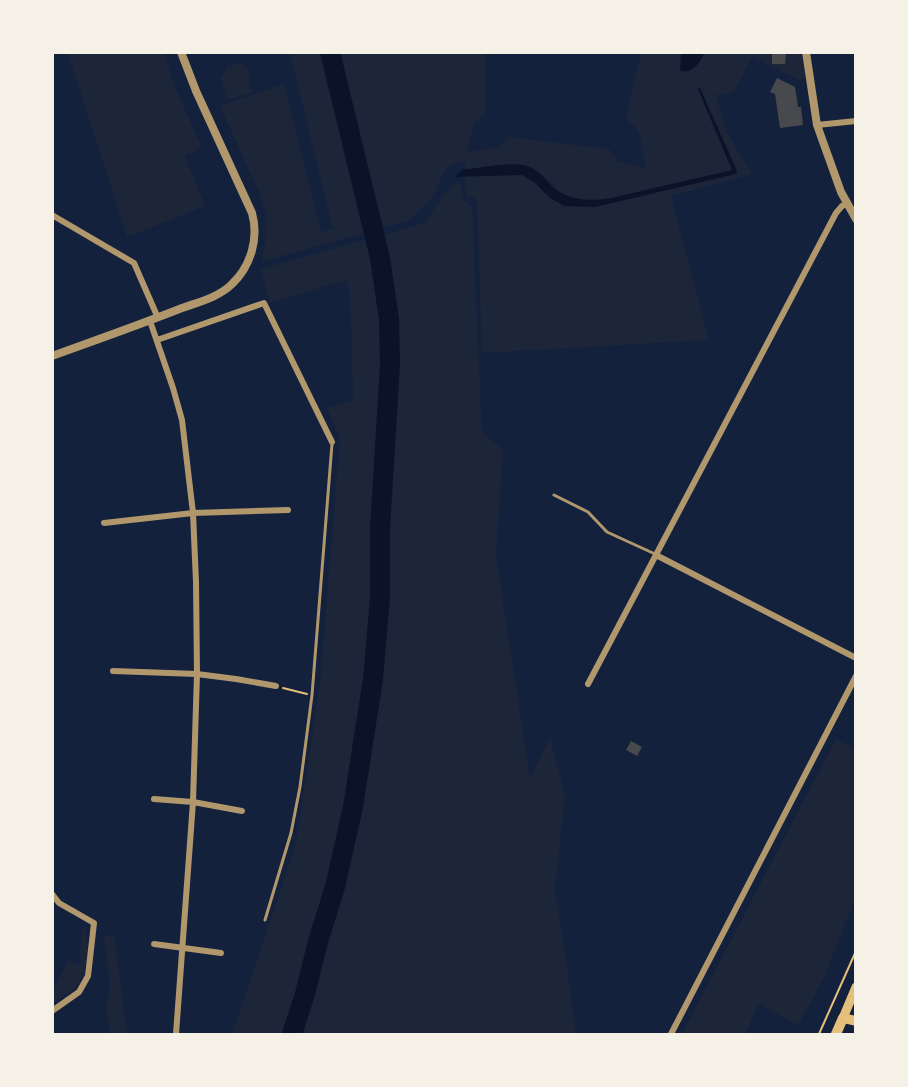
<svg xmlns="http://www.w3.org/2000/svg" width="908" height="1087" font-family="Spectral,serif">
  <rect width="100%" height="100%" fill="#14213d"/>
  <path fill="#1d2539" d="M 68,53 L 164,53 L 174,84 L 202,148 L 185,156 L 205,206 L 127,237 Z
    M 290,53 L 485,53 L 485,115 L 474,123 L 467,152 L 499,147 L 508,137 L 609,149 L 617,161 L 646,169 L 639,132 L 626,118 L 641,53 L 801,53 L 805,78 L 799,80 L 752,57 L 734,92 L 716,95 L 726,131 L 752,174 L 671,196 L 709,340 L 482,353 L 477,199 L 466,196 L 465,161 C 461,162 455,163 451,165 C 441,172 439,185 434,194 C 427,206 416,214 406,221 L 261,262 L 266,240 L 266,212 L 259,192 L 220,106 L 284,84 L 321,232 L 333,229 Z
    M 243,63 L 249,71 L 249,84 L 253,92 L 228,100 L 220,77 L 222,74 L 226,72 L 226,68 C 231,65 236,64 243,63 Z
    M 460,180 L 463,200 L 472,206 L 482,433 L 503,449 L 496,556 L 530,778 L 550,738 L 565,795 L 555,889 L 566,960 L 576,1034 L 232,1034 L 295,848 L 320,683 L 340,439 L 327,408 L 353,400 L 351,320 L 349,288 L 346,280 L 270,303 L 261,269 L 425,223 L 444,194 Z
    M 836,739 L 855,749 L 855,898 L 824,978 L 798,1025 L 759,1004 L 745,1034 L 682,1034 Z
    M 85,926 C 89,942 89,974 76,986 C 69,993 60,998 53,1003 L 53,990 L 69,960 L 79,965 L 82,930 Z
    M 114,935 L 127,1034 L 110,1034 L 106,1008 L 110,986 L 104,936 Z"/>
  <path fill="#0b132b" d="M 681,53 L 681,52 L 704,53 C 701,62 691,76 680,70 Z
    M 699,87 L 700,88 L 737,171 L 736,174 L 595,207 L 564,206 L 550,198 L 534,182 L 522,175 L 455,177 L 462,170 C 479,168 507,162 523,165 C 539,167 547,184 560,192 C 574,201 595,201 611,198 L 732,170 L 698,89 Z"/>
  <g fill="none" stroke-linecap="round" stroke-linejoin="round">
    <path stroke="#0b132b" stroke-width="20" d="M 292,1034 L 305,994 L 319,938 L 335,887 L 353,807 L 373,679 L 380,598 L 380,529 L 390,364 L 389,319 L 380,258 L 330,52"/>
  </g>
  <path fill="#48494c" d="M 772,52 L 786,52 L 785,64 L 772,64 Z
    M 777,78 L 795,87 L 798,107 L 801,107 L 803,125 L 780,128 L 775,94 L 770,92 Z
    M 631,741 L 642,747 L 637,756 L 626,750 Z"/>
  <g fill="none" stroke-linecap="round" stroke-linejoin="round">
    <path stroke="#e5c07b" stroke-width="2" d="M 283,688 L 307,694
      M 819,1034 L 856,951"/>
    <path stroke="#b1986c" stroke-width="3" d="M 554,495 L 588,512 L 607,532 L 655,554
      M 265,920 L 291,833 L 300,787 L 312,695 L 332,444"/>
    <path stroke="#b1986c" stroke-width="6" d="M 817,125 L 856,121
      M 52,215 L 134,263 L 158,318
      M 150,321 L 173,388 L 182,420 L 193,513 L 196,582 L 197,674 L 193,802 L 176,1034
      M 157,340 L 264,303 L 332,442
      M 104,523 L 193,513 L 288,510
      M 656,555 L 856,658
      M 113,671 L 197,674 L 236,679 L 276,686
      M 588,684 L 836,213 L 842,206 L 846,204
      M 154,799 L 193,802 L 242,811
      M 52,894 L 59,903 L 94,923 L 88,976 L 79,992 L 52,1011
      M 154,944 L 221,953
      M 671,1034 L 856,676"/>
    <path stroke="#b1986c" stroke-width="8" d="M 806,52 L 817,125 L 841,192 L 856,219
      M 52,356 C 96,340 139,325 182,308 C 199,302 219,297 232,284 C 251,266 259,238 252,213 L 196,91 L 181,52"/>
    <path stroke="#e5c07b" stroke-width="9" d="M 843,1018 L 856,987"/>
    <path stroke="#e5c07b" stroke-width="10" d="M 836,1034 L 843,1018 L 856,1021"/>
  </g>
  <rect width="908" height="1087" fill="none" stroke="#f6f1e7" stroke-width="108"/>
</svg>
